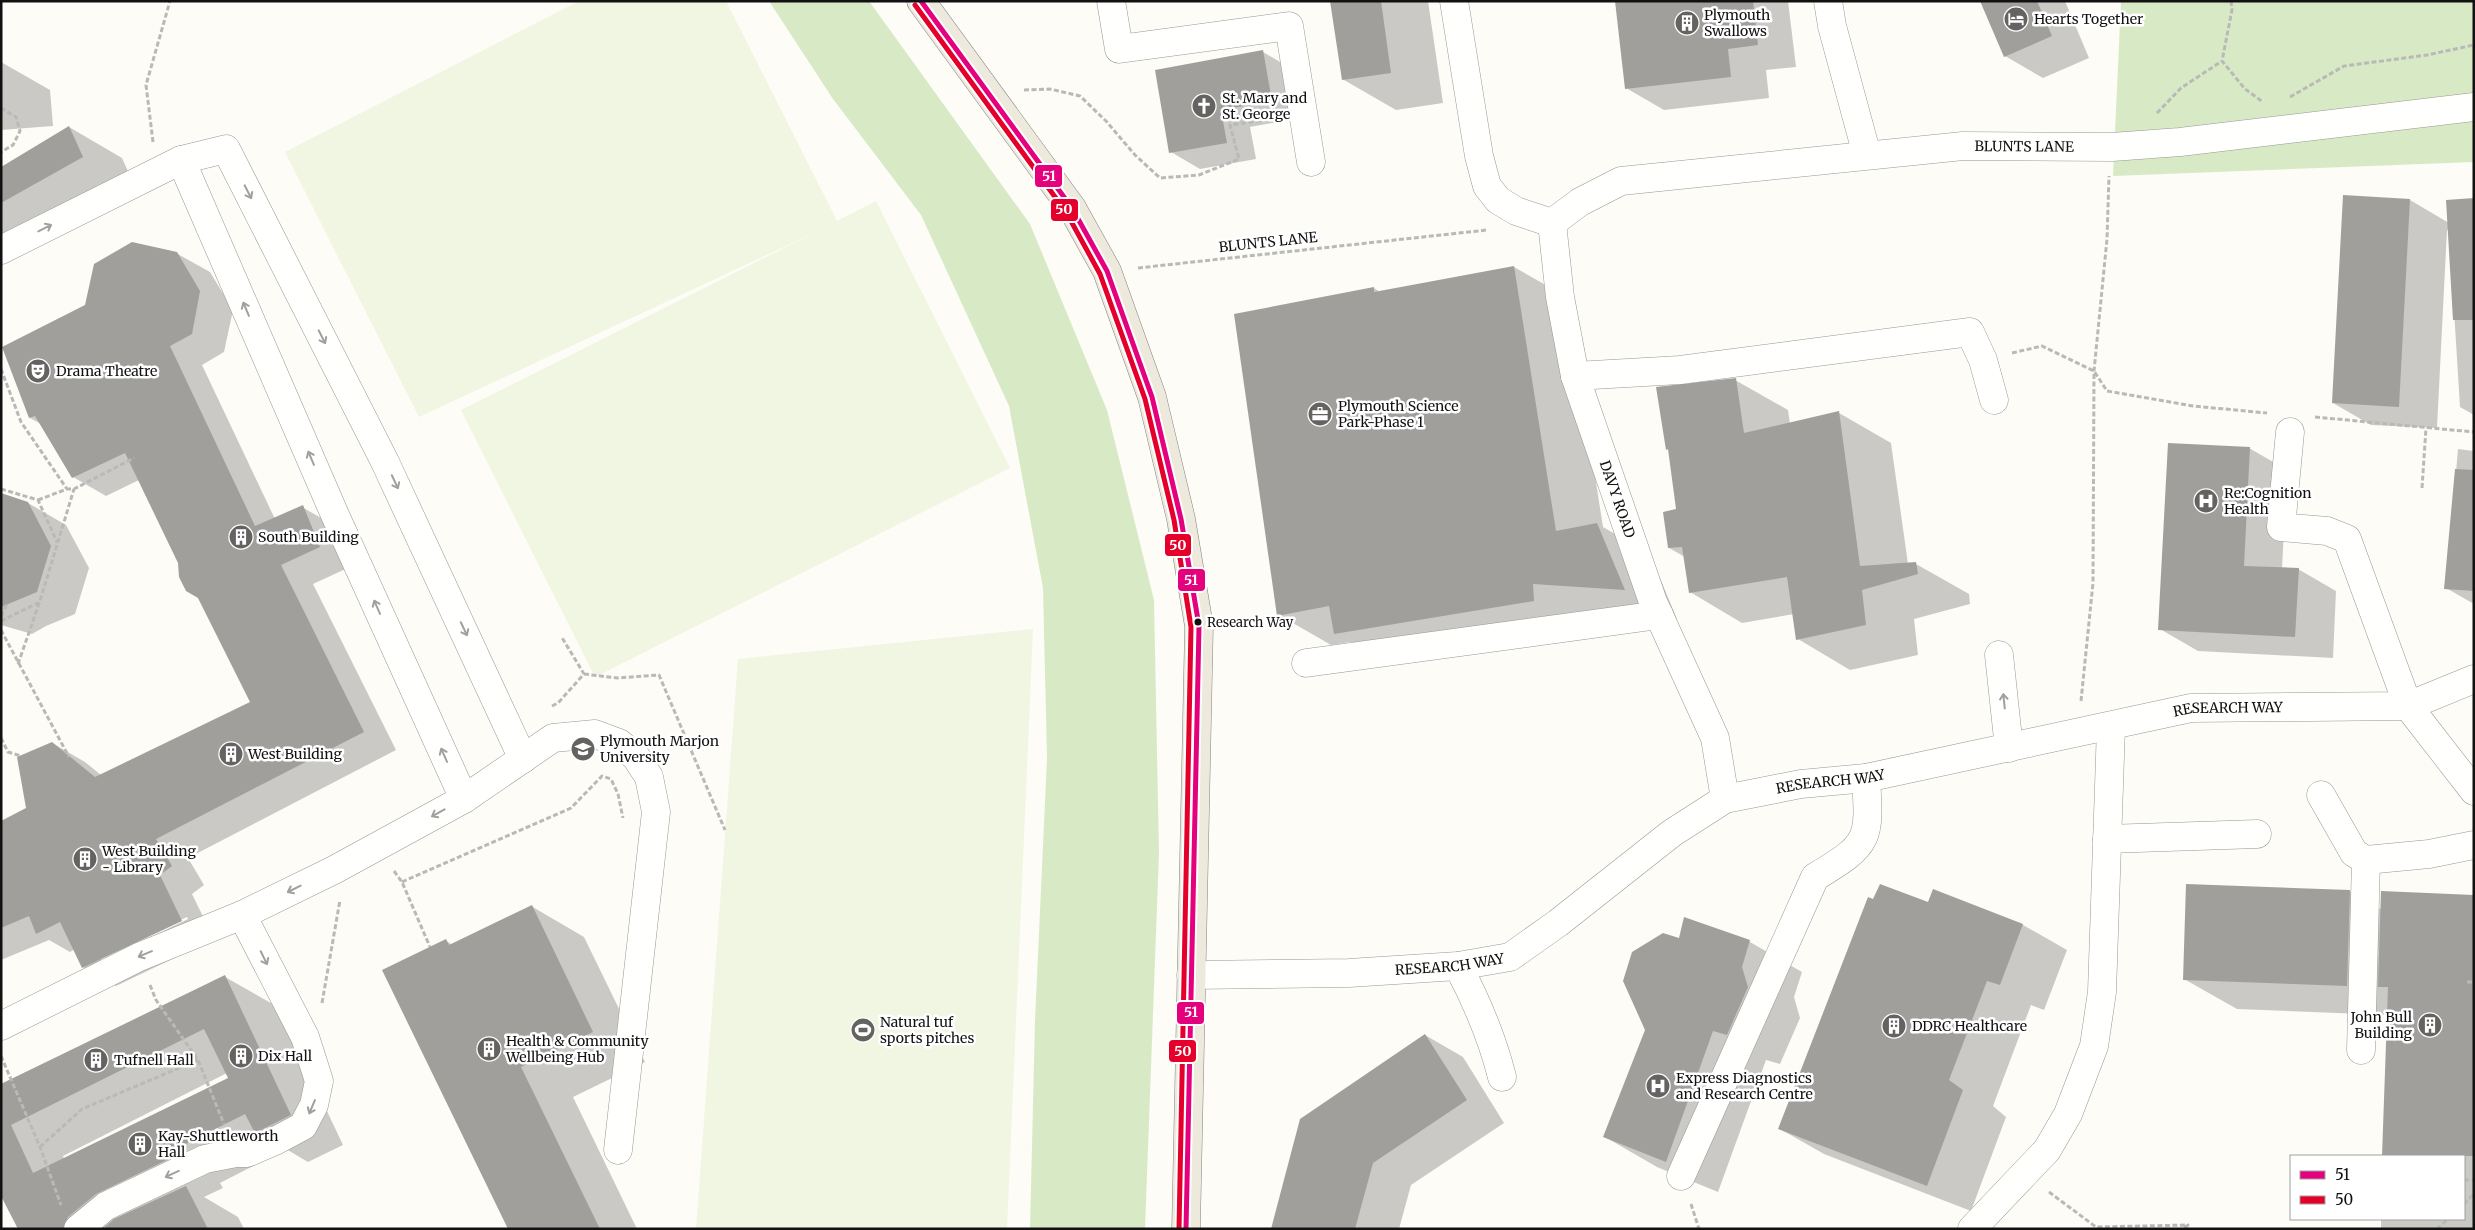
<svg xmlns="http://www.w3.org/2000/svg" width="2475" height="1230" font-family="Merriweather,serif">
  <rect width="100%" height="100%" fill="#fdfcf7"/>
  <path fill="#d8eac5" d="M 769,1 L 869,1 L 1030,224 L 1107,410 L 1154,600 L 1159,853 L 1145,1229 L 1030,1229 L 1035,1021 L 1047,758 L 1043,588 L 1009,406 L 921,215 L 833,99 Z
    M 2121,1 L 2474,1 L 2474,162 L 2113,176 Z"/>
  <path fill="#f0f6e1" d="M 579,1 L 726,1 L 837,221 L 876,201 L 1010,468 L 595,677 L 461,410 L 814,233 L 419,417 L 285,152 Z
    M 1033,629 L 1007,1229 L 696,1229 L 738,659 Z"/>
  <path fill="#0003" fill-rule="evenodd" d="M 1332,1 L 1428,1 L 1443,103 L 1396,110 L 1344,80 Z
    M 1616,1 L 1788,1 L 1796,67 L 1766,70 L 1769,98 L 1664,110 L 1626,88 Z
    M 1982,1 L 2065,1 L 2089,58 L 2043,78 L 2005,56 Z
    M 1263,52 L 1292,69 L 1301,118 L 1250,127 L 1256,159 L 1200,169 L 1171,152 Z
    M 1,62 L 50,90 L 53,126 L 1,130 Z
    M 69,127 L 122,158 L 135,187 L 1,263 L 1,168 Z
    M 2474,199 L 2474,415 L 2460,407 L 2449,230 L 2447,230 L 2437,428 L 2371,425 L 2333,403 L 2410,200 L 2449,223 Z
    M 176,253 L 210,272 L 233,310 L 224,352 L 202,365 L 275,519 L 302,507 L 335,526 L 352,566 L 313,584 L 396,750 L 188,858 L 204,885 L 192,894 L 214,939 L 116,986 L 83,967 L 75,949 L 70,952 L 49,940 L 1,960 L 1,823 L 28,809 L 52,743 L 85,762 L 101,775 L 251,703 L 139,480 L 106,496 L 73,477 L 41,424 L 30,418 L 86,305 ZM 187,917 L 188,919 L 101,961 L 101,958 Z
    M 1514,267 L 1567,297 L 1603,527 L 1650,554 L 1677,619 L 1585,614 L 1388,664 L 1350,642 L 1331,645 L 1279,615 L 1374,288 L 1380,292 Z
    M 1735,380 L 1788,410 L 1790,424 L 1839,413 L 1891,443 L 1908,564 L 1916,564 L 1969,594 L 1970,604 L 1914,619 L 1918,655 L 1850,670 L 1798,639 L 1794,614 L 1742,623 L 1690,592 L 1685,557 L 1669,548 L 1677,510 L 1669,450 L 1667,449 Z
    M 2249,448 L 2287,470 L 2282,569 L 2298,569 L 2336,591 L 2333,658 L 2198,651 L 2160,629 Z
    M 2458,449 L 2474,451 L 2474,604 L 2446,588 Z
    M 1,495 L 28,503 L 66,525 L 89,568 L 75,614 L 46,626 L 32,634 L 1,625 Z
    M 1934,891 L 2023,925 L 2067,950 L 2044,1010 L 2031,1005 L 1993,1106 L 2006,1117 L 1971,1211 L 1824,1154 L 1780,1129 L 1929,904 Z
    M 2349,891 L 2382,910 L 2474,896 L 2474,1229 L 2381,1229 L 2381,1219 L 2464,1219 L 2464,1156 L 2383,1156 L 2388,1015 L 2237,1009 L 2184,979 Z
    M 531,906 L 584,937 L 645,1062 L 573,1097 L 637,1229 L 510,1229 L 446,941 L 453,945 Z
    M 1685,919 L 1750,942 L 1802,972 L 1794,997 L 1800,1018 L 1780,1064 L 1766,1060 L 1718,1192 L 1657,1167 L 1605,1137 L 1680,939 Z
    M 225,977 L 278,1007 L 343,1145 L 308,1162 L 286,1149 L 220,1183 L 223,1188 L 204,1197 L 238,1217 L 244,1229 L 19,1229 L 1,1084 ZM 227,1073 L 230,1079 L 64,1159 L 63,1156 Z
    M 1425,1035 L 1463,1057 L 1504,1123 L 1411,1185 L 1399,1229 L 1273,1229 Z"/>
  <path fill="#a19f9c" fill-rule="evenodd" d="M 1330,1 L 1381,1 L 1391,73 L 1342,80 Z
    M 1615,1 L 1753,1 L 1758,45 L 1728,49 L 1731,77 L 1625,89 Z
    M 1980,1 L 2037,1 L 2052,36 L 2004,57 Z
    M 1263,50 L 1272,101 L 1221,110 L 1227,143 L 1169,153 L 1155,70 Z
    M 69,126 L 83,157 L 1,203 L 1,167 Z
    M 2343,195 L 2410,199 L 2399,407 L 2332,403 Z
    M 2474,198 L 2474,320 L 2453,320 L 2446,200 Z
    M 132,242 L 177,252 L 200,291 L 192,334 L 170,346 L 255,526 L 303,505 L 320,547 L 281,565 L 364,732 L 156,839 L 172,866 L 160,875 L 182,921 L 82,968 L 60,922 L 36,934 L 29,916 L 1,928 L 1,821 L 26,808 L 17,757 L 52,742 L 95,777 L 250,702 L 198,598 L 186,591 L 179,577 L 178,563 L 125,453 L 72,478 L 35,416 L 29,418 L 2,347 L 85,305 L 94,264 Z
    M 1514,266 L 1556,531 L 1597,523 L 1625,590 L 1533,584 L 1534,601 L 1334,634 L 1329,606 L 1277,616 L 1234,314 L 1374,287 L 1374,292 Z
    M 1736,378 L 1744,433 L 1839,411 L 1860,566 L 1916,562 L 1918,574 L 1862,590 L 1866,625 L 1796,640 L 1787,577 L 1689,593 L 1682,547 L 1668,548 L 1663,512 L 1676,509 L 1668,449 L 1666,450 L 1656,387 Z
    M 2168,443 L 2250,447 L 2244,566 L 2299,568 L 2295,637 L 2158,630 Z
    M 2455,469 L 2474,470 L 2474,591 L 2444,589 Z
    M 1,493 L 28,502 L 51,546 L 37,592 L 1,607 Z
    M 1880,884 L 1928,902 L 1933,889 L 2023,924 L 2000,985 L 1987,981 L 1949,1080 L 1963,1090 L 1927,1186 L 1778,1129 L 1868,897 L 1873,899 Z
    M 2186,884 L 2350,890 L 2347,986 L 2183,980 Z
    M 2381,891 L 2474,895 L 2474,1156 L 2382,1156 L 2388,987 L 2378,987 Z
    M 532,905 L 593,1032 L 521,1067 L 600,1229 L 508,1229 L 382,970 L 446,939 L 449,945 Z
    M 1684,917 L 1750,940 L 1742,967 L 1748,987 L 1727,1035 L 1713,1031 L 1666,1162 L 1603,1137 L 1645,1030 L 1623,981 L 1632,952 L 1663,933 L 1679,938 Z
    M 225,975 L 291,1115 L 255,1133 L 245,1114 L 168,1153 L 171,1158 L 96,1194 L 68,1217 L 63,1229 L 18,1229 L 1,1196 L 1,1084 ZM 204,1029 L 228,1078 L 33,1173 L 11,1125 Z
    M 1425,1034 L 1467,1100 L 1373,1163 L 1355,1229 L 1271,1229 L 1300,1119 Z
    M 186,1186 L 208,1229 L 103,1229 L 114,1219 Z"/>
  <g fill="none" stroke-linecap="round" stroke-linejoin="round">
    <defs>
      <g id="minor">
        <path d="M 1111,1 L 1119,49 L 1289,26 L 1311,162"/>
        <path d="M 1454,1 L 1479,156 L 1487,186 L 1498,200 L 1516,211 L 1552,223"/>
        <path d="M 1828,1 L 1832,26 L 1867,155"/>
        <path d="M 181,160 L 335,515 L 464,799"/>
        <path id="s1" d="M 1552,223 L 1580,202 L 1621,181 L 1963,146 L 2112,147 L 2180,142 L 2474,107"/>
        <path id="s2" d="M 1552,223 L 1560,297 L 1575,376 L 1653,602 L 1715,738 L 1725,799"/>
        <path d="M 1,250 L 181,160 L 226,149 L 385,462 L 523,759"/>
        <path d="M 1575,376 L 1680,370 L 1970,332 L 1983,360 L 1994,400"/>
        <path d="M 2290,432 L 2281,527 L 2327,531 L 2347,539 L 2408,706 L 2474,791"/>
        <path d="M 1999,655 L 2009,748"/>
        <path d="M 1306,663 L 1659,615"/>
        <path d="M 2321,795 L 2354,853 L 2366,860 L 2429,854 L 2474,845"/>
        <path d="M 2107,839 L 2257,834"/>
        <path d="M 1458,966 C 1477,1002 1492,1037 1502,1077"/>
        <path id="s3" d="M 1191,975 L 1349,973 L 1458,966 L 1510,957 L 1558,923 L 1672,833 L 1725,799 L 1801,784 L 1866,778 L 2191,708 L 2408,706 L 2474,679"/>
        <path d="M 1,1026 L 139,957 L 242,915 L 334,870 L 464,799 L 553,738 L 595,734 L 619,743 L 636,757 L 649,777 L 656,812 L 618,1150"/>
        <path d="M 2361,1050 L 2366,860"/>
        <path d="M 1681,1176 L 1815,877 C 1870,844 1870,840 1866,778"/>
        <path d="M 78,1229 L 106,1206 L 205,1159 L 236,1153 L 247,1153 L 275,1141 L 303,1126 L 314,1105 L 319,1081 L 305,1037 L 242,915"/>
        <path d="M 1972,1229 L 2047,1150 L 2068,1114 L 2094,1046 L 2102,992 L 2111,727"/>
      </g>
      <path id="major" d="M 921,1 L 1072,208 L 1107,271 L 1152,397 L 1181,519 L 1199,626 L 1186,1229"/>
    </defs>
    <use href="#minor" stroke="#979795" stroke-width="29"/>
    <use href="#major" stroke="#858482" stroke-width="29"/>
    <path stroke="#b9b9b8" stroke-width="3" stroke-dasharray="5 2.5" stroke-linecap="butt" d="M 2231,1 L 2232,10 L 2222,61 L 2245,89 L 2263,102
      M 1024,90 L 1050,89 L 1080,96 L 1106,121 L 1135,155 L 1160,178 L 1199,175 L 1239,159 L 1230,125 L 1273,119
      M 2290,97 L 2344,66 L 2427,55 L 2474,45
      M 1,108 L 16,117 L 20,131 L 13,145 L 1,152
      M 2157,113 L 2181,88 L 2222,61
      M 153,142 L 146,85 L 170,1
      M 1138,268 L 1487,230
      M 2012,353 L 2042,346 L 2094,371 L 2107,391 L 2193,406 L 2267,413
      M 1,369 L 21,422 L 67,489
      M 2315,417 L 2474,432
      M 2422,488 L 2426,428
      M 1,489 L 38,500 L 57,542
      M 38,500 L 67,489 L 74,489 L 134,458
      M 1,616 L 7,604
      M 1,621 L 40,602
      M 1,630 L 69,757
      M 18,664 L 40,601 L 74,489
      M 584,674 L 617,678 L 659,675 L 725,830
      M 2081,701 L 2093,583 L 2094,371 L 2107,239 L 2109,176
      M 552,706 L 558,703 L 584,674 L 561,636
      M 1,738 L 8,752 L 21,756
      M 394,871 L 402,882 L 430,947
      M 402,882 L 571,808 L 602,776 L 611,779 L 618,794 L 623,818
      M 2467,982 L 2474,982
      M 150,985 L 156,1000 L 198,1060 L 224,1124
      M 322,1003 L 340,900
      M 1,1056 L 40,1147 L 61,1205
      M 40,1147 L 82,1109 L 198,1060
      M 2464,1180 L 2474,1180
      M 2049,1192 L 2096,1227 L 2188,1225 L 2183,1229
      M 1691,1204 L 1699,1229
      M 2464,1204 L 2474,1194
      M 2437,1229 L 2448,1219"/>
    <use href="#minor" stroke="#fffffe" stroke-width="28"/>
    <use href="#major" stroke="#ede9dc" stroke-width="28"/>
    <defs>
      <path id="bus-1" d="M 921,1 L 1072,208 L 1107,271 L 1152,397 L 1181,519 L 1199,626 L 1186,1229"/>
      <path id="bus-2" d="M 915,5 L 1066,212 L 1100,274 L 1145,399 L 1174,520 L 1191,627 L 1179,1229"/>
    </defs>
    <use href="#bus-1" stroke="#fff" stroke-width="9"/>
    <use href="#bus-2" stroke="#fff" stroke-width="9"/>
    <use href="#bus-1" stroke="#e5007d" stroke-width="5"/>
    <use href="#bus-2" stroke="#e4002b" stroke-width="5"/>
  </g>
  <defs><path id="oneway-shaft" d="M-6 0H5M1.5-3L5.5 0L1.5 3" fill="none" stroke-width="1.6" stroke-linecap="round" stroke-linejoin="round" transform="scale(1.25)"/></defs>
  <g stroke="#a0a09f">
    <use href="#oneway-shaft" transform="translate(248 192) rotate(63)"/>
    <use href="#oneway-shaft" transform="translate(45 228) rotate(-27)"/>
    <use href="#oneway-shaft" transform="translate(246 309) rotate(-113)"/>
    <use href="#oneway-shaft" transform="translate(322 337) rotate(63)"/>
    <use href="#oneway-shaft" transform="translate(311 458) rotate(-113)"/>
    <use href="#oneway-shaft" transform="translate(395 482) rotate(65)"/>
    <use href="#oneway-shaft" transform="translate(377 607) rotate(-114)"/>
    <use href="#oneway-shaft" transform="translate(464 629) rotate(65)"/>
    <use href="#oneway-shaft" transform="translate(2004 701) rotate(-96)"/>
    <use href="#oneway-shaft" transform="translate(444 755) rotate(-114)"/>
    <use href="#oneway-shaft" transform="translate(438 813) rotate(151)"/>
    <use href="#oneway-shaft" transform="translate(294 889) rotate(154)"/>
    <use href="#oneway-shaft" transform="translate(145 954) rotate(157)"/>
    <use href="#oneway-shaft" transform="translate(264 958) rotate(64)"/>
    <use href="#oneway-shaft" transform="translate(312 1107) rotate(113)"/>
    <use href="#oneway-shaft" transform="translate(172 1174) rotate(155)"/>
  </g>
  <defs>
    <symbol id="hotel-disc" viewBox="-11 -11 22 22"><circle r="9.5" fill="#646362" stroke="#fff"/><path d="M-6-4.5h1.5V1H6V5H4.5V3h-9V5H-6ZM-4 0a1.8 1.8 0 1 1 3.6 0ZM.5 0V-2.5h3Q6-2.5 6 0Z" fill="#fff"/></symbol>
    <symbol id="building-disc" viewBox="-11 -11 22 22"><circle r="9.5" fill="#646362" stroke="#fff"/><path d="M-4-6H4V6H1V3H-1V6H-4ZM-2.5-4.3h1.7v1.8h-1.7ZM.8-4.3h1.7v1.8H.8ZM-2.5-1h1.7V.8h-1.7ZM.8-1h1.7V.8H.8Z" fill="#fff"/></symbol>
    <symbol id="church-disc" viewBox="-11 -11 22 22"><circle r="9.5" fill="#646362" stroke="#fff"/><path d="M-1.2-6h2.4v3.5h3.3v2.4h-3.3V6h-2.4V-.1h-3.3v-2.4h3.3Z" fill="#fff"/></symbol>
    <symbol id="theatre-disc" viewBox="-11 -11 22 22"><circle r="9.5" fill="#646362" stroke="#fff"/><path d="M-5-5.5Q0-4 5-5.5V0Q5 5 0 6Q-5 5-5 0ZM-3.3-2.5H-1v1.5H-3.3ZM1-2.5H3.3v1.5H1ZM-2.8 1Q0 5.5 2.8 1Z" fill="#fff"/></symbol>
    <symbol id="office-disc" viewBox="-11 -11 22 22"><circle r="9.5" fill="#646362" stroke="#fff"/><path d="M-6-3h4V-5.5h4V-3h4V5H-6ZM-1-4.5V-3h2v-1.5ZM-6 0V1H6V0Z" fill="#fff"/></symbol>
    <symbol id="hospital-disc" viewBox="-11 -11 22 22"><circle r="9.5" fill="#646362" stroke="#fff"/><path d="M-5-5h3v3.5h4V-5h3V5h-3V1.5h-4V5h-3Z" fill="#fff"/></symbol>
    <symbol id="university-disc" viewBox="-11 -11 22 22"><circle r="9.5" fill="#646362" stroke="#fff"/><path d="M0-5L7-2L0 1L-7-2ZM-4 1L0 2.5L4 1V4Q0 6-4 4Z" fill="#fff"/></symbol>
    <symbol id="stadium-disc" viewBox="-11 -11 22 22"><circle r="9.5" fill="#646362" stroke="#fff"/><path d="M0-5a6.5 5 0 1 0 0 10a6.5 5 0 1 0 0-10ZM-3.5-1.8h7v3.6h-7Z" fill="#fff"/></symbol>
  </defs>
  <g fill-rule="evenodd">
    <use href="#hotel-disc" x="2002" y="5" width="28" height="28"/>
    <use href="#building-disc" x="1673" y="9" width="28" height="28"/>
    <use href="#church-disc" x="1190" y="92" width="28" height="28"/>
    <use href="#theatre-disc" x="24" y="357" width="28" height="28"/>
    <use href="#office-disc" x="1306" y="400" width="28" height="28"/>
    <use href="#hospital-disc" x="2192" y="487" width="28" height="28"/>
    <use href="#building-disc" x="227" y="523" width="28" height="28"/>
    <use href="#university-disc" x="569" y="735" width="28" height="28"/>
    <use href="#building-disc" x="217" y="740" width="28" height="28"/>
    <use href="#building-disc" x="71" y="845" width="28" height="28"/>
    <use href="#building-disc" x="2416" y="1011" width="28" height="28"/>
    <use href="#building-disc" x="1880" y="1012" width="28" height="28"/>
    <use href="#stadium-disc" x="849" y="1016" width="28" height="28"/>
    <use href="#building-disc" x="475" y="1035" width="28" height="28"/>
    <use href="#building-disc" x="227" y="1042" width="28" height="28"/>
    <use href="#building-disc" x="82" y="1046" width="28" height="28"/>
    <use href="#hospital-disc" x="1644" y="1072" width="28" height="28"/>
    <use href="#building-disc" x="126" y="1130" width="28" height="28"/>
  </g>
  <circle fill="#111" stroke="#fff" stroke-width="2" cx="1198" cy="622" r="4.5"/>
  <g text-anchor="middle" stroke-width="5" stroke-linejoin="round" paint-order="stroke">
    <g font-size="13" fill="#111" stroke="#fff" text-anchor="start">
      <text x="1207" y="627">Research Way</text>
    </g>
    <g font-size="14" fill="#111" stroke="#fff" text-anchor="start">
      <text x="1704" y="20">Plymouth<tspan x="1704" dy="16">Swallows</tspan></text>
      <text x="2034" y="24">Hearts Together</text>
      <text x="1222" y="103">St. Mary and<tspan x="1222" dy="16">St. George</tspan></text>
      <text x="56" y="376">Drama Theatre</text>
      <text x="1338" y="411">Plymouth Science<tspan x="1338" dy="16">Park-Phase 1</tspan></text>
      <text x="2224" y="498">Re:Cognition<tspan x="2224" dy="16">Health</tspan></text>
      <text x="258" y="542">South Building</text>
      <text x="600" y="746">Plymouth Marjon<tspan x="600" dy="16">University</tspan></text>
      <text x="248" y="759">West Building</text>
      <text x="102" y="856">West Building<tspan x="102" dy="16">- Library</tspan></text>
      <text x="2412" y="1022" text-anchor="end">John Bull<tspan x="2412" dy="16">Building</tspan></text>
      <text x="880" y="1027">Natural tuf<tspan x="880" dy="16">sports pitches</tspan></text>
      <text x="1912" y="1031">DDRC Healthcare</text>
      <text x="506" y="1046">Health &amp; Community<tspan x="506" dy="16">Wellbeing Hub</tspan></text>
      <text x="258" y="1061">Dix Hall</text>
      <text x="114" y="1065">Tufnell Hall</text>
      <text x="1676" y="1083">Express Diagnostics<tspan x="1676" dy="16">and Research Centre</tspan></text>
      <text x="158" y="1141">Kay-Shuttleworth<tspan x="158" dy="16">Hall</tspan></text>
    </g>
    <g font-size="14" fill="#111" stroke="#fff">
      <text dy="5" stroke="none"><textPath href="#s1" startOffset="486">BLUNTS LANE</textPath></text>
      <text transform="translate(1268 242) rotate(-6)" y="5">BLUNTS LANE</text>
      <text dy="5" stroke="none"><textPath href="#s2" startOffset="285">DAVY ROAD</textPath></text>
      <text dy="5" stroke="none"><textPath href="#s3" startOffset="1099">RESEARCH WAY</textPath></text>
      <text dy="5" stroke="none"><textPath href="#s3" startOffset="694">RESEARCH WAY</textPath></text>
      <text dy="5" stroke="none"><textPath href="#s3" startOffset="259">RESEARCH WAY</textPath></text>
    </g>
  </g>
  <g stroke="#fff" stroke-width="2">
    <rect x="1034" y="164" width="29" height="24" rx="5" fill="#e5007d"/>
    <rect x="1050" y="198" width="29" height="24" rx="5" fill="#e4002b"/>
    <rect x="1164" y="533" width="28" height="24" rx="5" fill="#e4002b"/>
    <rect x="1177" y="568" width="29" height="24" rx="5" fill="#e5007d"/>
    <rect x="1176" y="1001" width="29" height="24" rx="5" fill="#e5007d"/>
    <rect x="1168" y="1039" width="29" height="24" rx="5" fill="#e4002b"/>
  </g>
  <g font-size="14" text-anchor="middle" font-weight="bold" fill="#fff">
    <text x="1049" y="181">51</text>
    <text x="1064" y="214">50</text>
    <text x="1178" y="550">50</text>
    <text x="1191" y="585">51</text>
    <text x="1191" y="1017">51</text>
    <text x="1183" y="1056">50</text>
  </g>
  <rect width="2475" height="1230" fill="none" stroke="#111111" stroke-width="5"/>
  <rect x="2290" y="1155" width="175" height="65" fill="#ffffff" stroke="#a0a0a0"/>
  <rect x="2300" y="1171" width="25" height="8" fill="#e5007d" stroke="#a0a0a0"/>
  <text x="2335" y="1180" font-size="15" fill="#111111">51</text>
  <rect x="2300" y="1196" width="25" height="8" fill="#e4002b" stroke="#a0a0a0"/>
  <text x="2335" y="1205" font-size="15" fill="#111111">50</text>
</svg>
